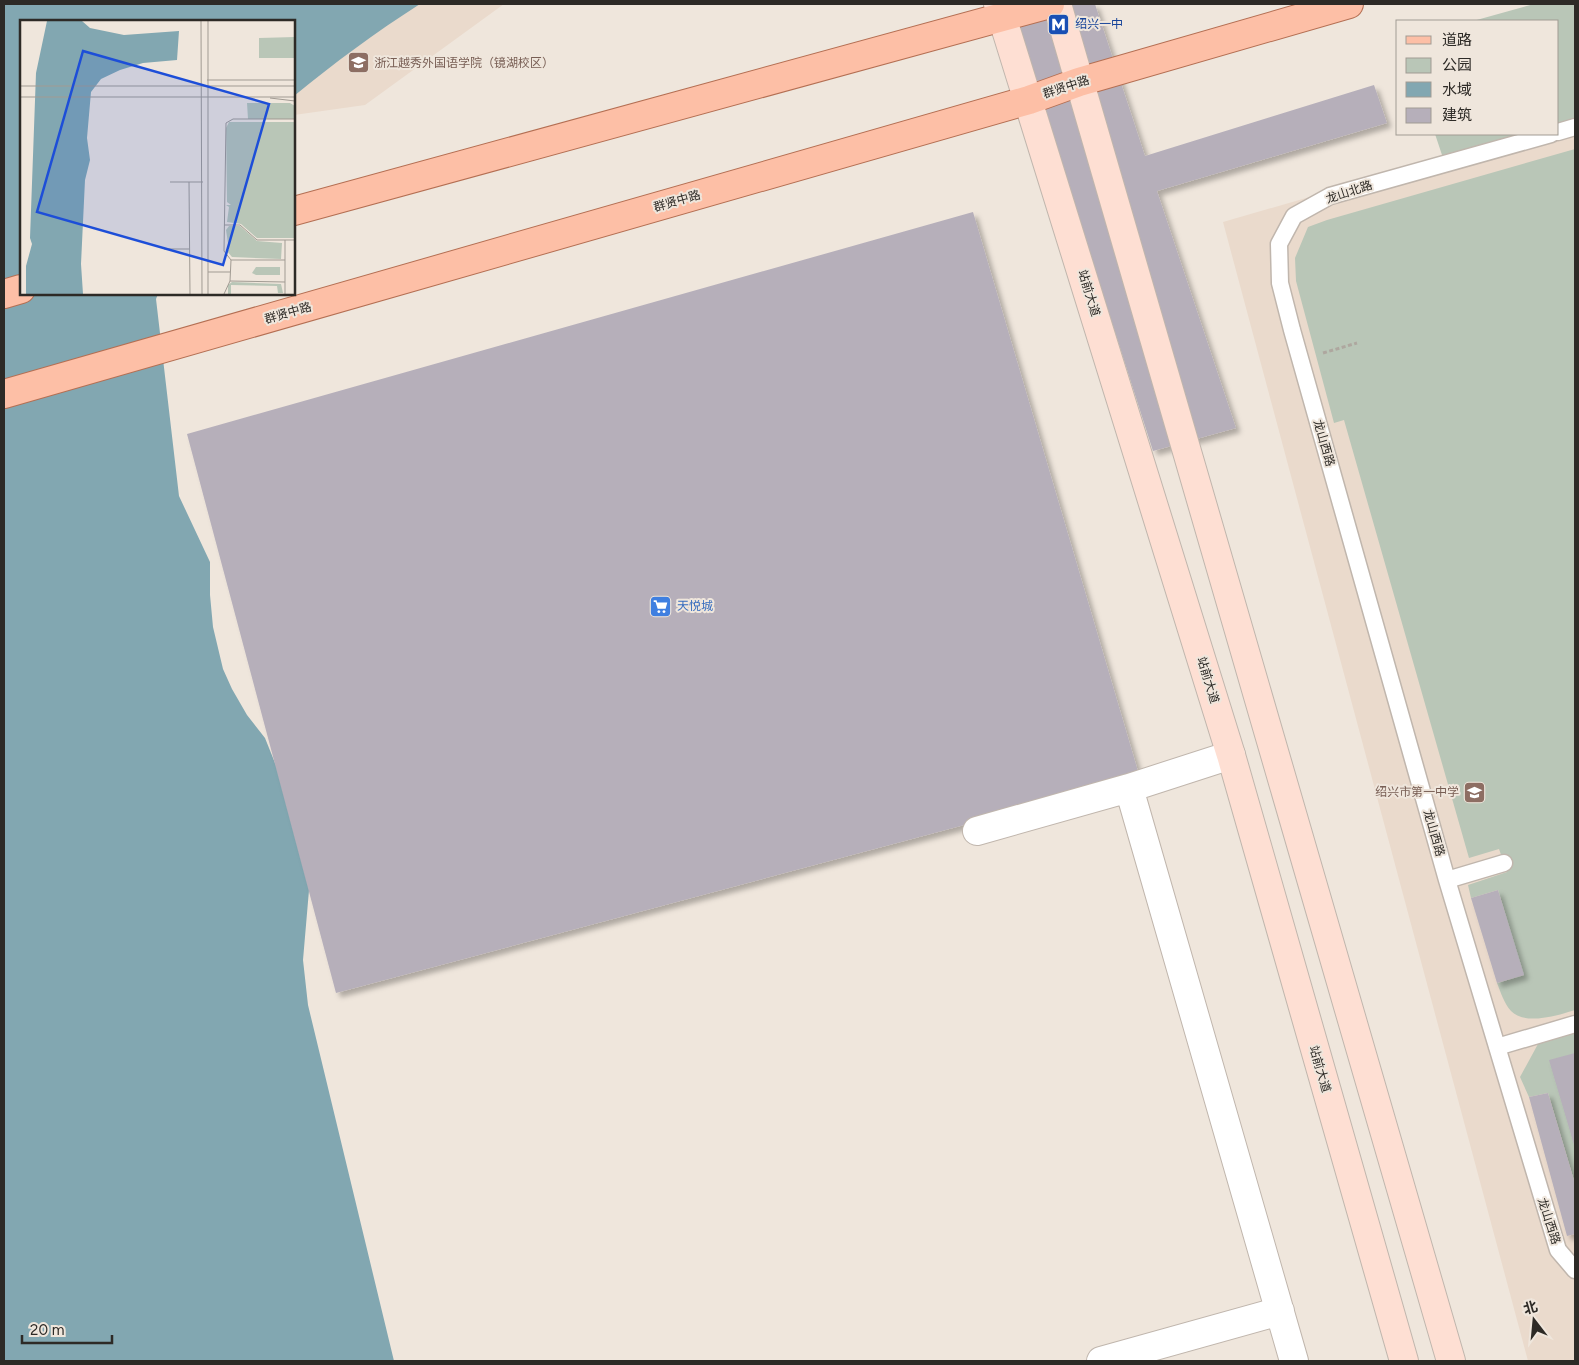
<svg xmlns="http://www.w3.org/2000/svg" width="1579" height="1365" font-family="Figtree,'Noto Sans SC',sans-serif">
  <defs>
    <filter id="shadow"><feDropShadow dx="4.5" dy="4.5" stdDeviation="2.5" flood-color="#0004"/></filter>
  </defs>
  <rect width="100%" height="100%" fill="#efe6dc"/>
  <path fill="#eadacc" d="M 4,4 L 504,4 L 365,105 L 294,115 L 294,21 L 21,21 Z
    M 1575,120 L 1575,1361 L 1528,1361 L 1223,222 Z"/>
  <path fill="#b9c6b7" d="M 1534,4 L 1575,4 L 1575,125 L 1558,130 L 1558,21 L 1473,21 Z
    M 1435,134 L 1546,134 L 1445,164 Z
    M 1575,149 L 1575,1010 C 1559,1015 1525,1026 1511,1011 C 1504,1003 1501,993 1497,983 L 1523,975 L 1498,890 L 1471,898 L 1468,885 L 1507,872 L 1499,849 L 1469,858 L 1344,420 L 1334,423 L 1296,281 L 1295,258 L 1308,227 L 1327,220 Z
    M 1575,1033 L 1575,1184 L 1548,1093 L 1529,1097 L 1520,1077 L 1538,1044 Z"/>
  <path fill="#82a7b1" d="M 4,4 L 420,4 C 376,32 334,63 294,96 L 294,21 L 21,21 L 21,294 L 158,294 L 156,299 L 179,496 L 210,562 L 210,595 L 213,627 L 223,669 L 232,689 L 247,715 L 265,738 L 305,838 L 309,890 L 303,960 L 308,1005 L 394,1361 L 4,1361 Z"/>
  <path fill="#b6afba" filter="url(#shadow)" d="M 1010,4 L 1095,4 L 1145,156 L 1374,85 L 1387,123 L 1157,191 L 1236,428 L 1153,451 Z
    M 973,212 L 1140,778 L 336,993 L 187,434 Z
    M 1498,890 L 1524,975 L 1497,983 L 1471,898 Z
    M 1575,1053 L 1575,1148 L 1549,1060 Z
    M 1548,1093 L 1575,1184 L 1575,1234 L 1567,1236 L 1529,1097 Z"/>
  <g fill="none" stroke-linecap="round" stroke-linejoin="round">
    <defs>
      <path id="service" d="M 1558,132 L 1575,127
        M 1551,134 L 1330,196 L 1294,216 L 1279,244 L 1280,283 L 1292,330 L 1447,880 L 1558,1250 L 1575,1270
        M 1447,880 L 1504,863
        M 1497,1047 L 1575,1024"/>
      <path id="minor" d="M 1129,788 L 1294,1361
        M 977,831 L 1129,788 L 1231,755
        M 1101,1361 L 1280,1311"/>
      <path id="secondary" d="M 998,4 L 1231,755 L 1404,1361
        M 1057,4 L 1451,1361"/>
      <path id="primary" d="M 294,211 L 1050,4
        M 4,294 L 21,289
        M 4,394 L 1029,100 L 1079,82 L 1349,4"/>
    </defs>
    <use href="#service" stroke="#c0b6ad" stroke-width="19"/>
    <use href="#minor" stroke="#c0b6ad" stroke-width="30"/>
    <use href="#secondary" stroke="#c0b6ad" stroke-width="30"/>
    <use href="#primary" stroke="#b46f53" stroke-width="30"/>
    <path stroke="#aea79f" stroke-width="3" stroke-dasharray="4 2.5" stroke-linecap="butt" d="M 1323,353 L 1357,343"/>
    <use href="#service" stroke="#fff" stroke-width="16"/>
    <use href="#minor" stroke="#fff" stroke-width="28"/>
    <use href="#secondary" stroke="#fedfd3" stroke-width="28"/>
    <use href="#primary" stroke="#fdbfa6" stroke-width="28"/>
  </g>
  <defs>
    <symbol id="metro-square" viewBox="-11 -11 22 22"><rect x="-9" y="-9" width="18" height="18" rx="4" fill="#1a4fb4" stroke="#efe6dc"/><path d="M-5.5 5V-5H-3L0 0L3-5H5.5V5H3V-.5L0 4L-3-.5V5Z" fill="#fff"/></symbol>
    <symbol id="university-square" viewBox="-11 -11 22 22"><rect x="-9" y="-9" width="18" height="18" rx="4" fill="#8d6e63" stroke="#efe6dc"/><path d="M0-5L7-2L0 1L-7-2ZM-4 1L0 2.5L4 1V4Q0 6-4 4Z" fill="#fff"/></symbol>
    <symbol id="supermarket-square" viewBox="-11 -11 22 22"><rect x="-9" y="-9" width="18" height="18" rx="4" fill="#3f7fe0" stroke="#efe6dc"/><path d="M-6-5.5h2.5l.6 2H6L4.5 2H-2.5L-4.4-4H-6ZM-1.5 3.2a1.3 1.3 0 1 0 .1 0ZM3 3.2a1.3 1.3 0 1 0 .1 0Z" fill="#fff"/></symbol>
    <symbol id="school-square" viewBox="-11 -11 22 22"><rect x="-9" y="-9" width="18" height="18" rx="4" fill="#8d6e63" stroke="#efe6dc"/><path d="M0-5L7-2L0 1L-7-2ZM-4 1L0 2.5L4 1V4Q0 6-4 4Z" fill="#fff"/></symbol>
  </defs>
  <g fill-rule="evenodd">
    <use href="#metro-square" x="1046" y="12" width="25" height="25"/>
    <use href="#university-square" x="346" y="50" width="25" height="25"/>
    <use href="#supermarket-square" x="648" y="594" width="25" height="25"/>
    <use href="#school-square" x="1462" y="780" width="25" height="25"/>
  </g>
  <g text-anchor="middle" stroke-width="4" stroke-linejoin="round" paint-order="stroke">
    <g font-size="12" fill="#164399" stroke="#efe6dc" text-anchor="start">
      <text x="1075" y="28">绍兴一中</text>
    </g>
    <g font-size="12" fill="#785e54" stroke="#efe6dc" text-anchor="start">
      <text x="374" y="67">浙江越秀外国语学院（镜湖校区）</text>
      <text x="1459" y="796" text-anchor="end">绍兴市第一中学</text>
    </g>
    <g font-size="12" fill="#2d2a26" stroke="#efe6dc">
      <text transform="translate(1066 87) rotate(-18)" y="4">群贤中路</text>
      <text transform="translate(1349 192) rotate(-18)" y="4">龙山北路</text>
      <text transform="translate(677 201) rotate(-16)" y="4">群贤中路</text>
      <text transform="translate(1089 293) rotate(73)" y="4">站前大道</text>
      <text transform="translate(288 313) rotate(-16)" y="4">群贤中路</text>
      <text transform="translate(1324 443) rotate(74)" y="4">龙山西路</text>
      <text transform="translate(1208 680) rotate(73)" y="4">站前大道</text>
      <text transform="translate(1434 833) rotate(74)" y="4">龙山西路</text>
      <text transform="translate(1320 1069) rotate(74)" y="4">站前大道</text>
      <text transform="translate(1549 1221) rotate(72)" y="4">龙山西路</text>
    </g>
    <g font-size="12" fill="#366cbe" stroke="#efe6dc" text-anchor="start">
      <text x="677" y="610">天悦城</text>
    </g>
  </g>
  <g transform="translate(20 20)">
    <rect width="275" height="275" fill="#efe6dc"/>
    <path d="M 275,17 L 275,38 L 239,38 L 239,18 ZM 227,83 L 270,83 L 275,86 L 275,99 L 228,99 ZM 209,102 L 275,102 L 275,218 L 237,218 L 221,204 L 207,202 L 209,187 L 206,185 L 211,185 L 207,182 L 206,108 ZM 209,206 L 220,206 L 237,221 L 262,223 L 261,239 L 212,237 L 206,230 L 209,230 L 206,210 ZM 236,247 L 260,247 L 260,255 L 236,255 L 232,253 ZM 212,262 L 261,264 L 263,273 L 258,273 L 257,266 L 211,265 L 211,274 L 208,274 L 208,265 Z" fill="#b9c6b7"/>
    <path d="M 27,1 L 62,1 L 70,8 L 104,15 L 159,11 L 157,40 L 123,43 L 100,50 L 81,59 L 71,72 L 67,118 L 70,140 L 65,160 L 61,244 L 63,274 L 6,274 L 6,246 L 12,224 L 10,218 L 16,53 Z" fill="#82a7b1"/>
    <path fill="none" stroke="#a19b93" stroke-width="1" d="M 181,1 L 182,274M 187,60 L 275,60M 0,66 L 275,66M 0,77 L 275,77M 250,78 L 275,81M 150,162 L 183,162M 169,162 L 170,274M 204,205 L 220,205 L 237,220 L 265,220M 144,229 L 169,229M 211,240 L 265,240 L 265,220 L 275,220M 265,240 L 265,262M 188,252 L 210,252M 210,261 L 265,262 L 265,274M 188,274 L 188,1M 204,274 L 210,261 L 211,240 L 204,231 L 206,103 L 213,99 L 275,99"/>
    <path fill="#1d4ed8" fill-opacity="0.15" stroke="#1d4ed8" stroke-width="2.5" d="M 63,31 L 249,84 L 203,245 L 17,192 Z"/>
    <rect width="275" height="275" fill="none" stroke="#2d2a26" stroke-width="2.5"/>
  </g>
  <rect width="1579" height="1365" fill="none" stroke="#2d2a26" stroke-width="10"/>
  <rect x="1396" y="20" width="162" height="115" fill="#efe6dc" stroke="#a19b93"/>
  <rect x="1406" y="36" width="25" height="8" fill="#fdbfa6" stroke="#a19b93"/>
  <text x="1442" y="45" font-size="15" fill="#2d2a26">道路</text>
  <rect x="1406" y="58" width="25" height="15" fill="#b9c6b7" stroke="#a19b93"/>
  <text x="1442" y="70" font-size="15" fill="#2d2a26">公园</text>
  <rect x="1406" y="82" width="25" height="15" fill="#82a7b1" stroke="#a19b93"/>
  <text x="1442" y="95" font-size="15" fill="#2d2a26">水域</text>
  <rect x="1406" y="108" width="25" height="15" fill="#b6afba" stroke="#a19b93"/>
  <text x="1442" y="120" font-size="15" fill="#2d2a26">建筑</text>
  <g transform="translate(1534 1320) rotate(344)" stroke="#efe6dc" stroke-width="4" paint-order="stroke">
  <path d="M0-4L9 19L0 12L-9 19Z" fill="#2d2a26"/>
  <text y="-8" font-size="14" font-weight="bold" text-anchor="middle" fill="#2d2a26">北</text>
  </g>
  <path d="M22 1335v8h90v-8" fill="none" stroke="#2d2a26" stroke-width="2.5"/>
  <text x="30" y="1335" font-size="15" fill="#2d2a26" stroke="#efe6dc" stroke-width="4" paint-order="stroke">20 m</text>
</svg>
